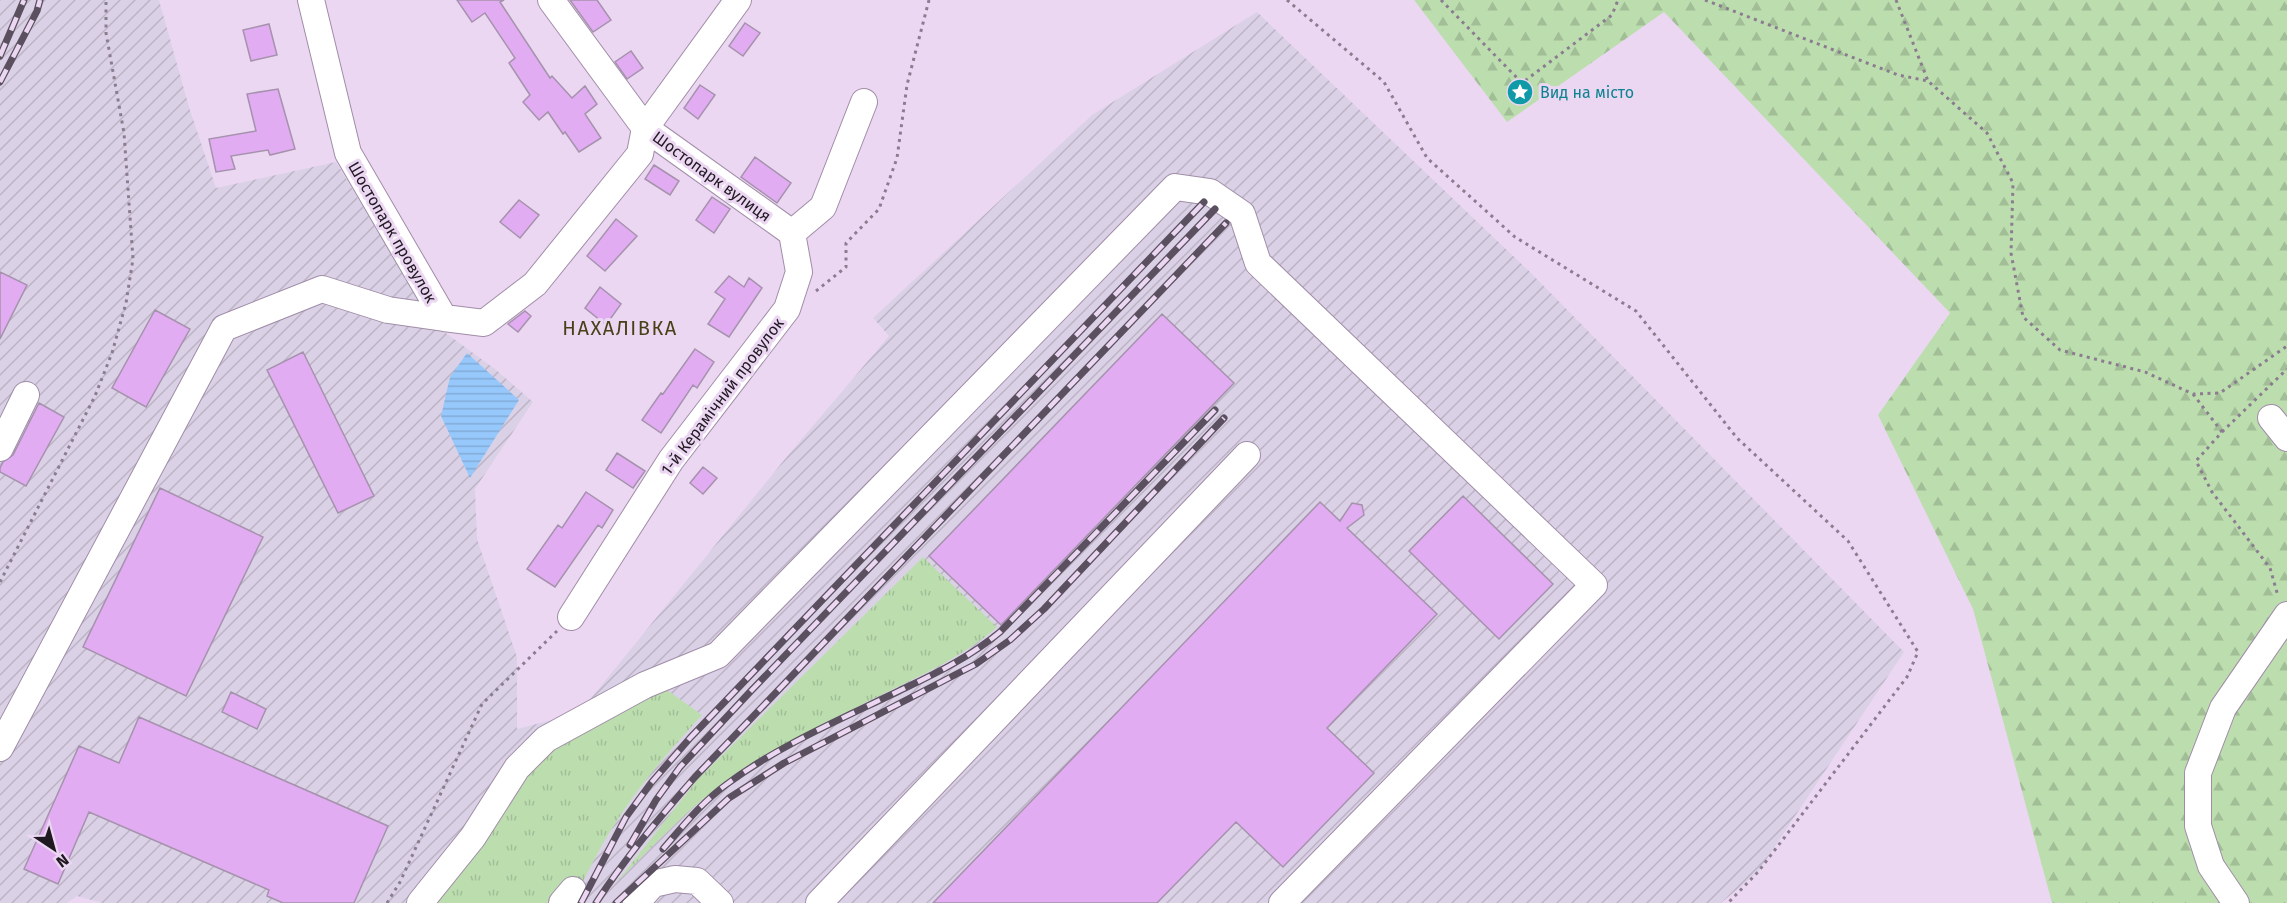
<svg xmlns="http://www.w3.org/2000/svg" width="2287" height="903" font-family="'Fira Sans',sans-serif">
  <defs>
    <pattern id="industrial-furrows" width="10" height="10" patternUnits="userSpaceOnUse" patternTransform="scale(1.5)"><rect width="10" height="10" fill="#dbd1e6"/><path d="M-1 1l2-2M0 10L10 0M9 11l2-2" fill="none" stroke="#bcb3c5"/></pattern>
    <pattern id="grass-tufts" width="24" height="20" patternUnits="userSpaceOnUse" patternTransform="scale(1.5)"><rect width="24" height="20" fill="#bcdeaf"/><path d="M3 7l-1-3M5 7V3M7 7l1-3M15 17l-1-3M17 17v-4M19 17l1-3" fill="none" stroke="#a1be96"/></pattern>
    <pattern id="forest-firs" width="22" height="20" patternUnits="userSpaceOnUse" patternTransform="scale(1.5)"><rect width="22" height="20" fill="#bcdeaf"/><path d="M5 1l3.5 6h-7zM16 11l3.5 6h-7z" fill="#a1be96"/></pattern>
    <pattern id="water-rules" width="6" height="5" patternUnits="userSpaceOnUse" patternTransform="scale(1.5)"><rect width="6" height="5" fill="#97c8fb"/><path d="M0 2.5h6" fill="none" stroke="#82abd7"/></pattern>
  </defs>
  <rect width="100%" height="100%" fill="#ecd7f3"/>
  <path fill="url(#industrial-furrows)" d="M 0,0 L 159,0 L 189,107 L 216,188 L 336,162 L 416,295 L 439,328 L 495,369 L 533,402 L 475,489 L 477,539 L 517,657 L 517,729 L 579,713 L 789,454 L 889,336 L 873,318 L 1092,115 L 1257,12 L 1529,271 L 1904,652 L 1758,872 L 1721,903 L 102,903 L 77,896 L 67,903 L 0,903 Z"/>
  <path fill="url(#grass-tufts)" d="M 923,557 L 997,627 C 965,655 926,673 887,692 C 846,712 805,733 765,755 C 707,788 663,836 616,883 L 698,779 Z
    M 660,685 L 702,715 C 674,746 645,778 622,813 C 603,841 587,872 573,903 L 432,903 L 530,759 Z"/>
  <path fill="url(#forest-firs)" d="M 1414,0 L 2287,0 L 2287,903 L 2052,903 L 1973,609 L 1878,415 L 1950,313 L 1664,12 L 1507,122 Z"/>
  <path fill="url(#water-rules)" d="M 467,353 L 519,400 L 470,478 L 441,416 L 450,377 Z"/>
  <path fill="#e1acf2" stroke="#a592ac" stroke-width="1.5" d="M 457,0 L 504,0 L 500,2 L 550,78 L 552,76 L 572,98 L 585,86 L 597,104 L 585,114 L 601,138 L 579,152 L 565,132 L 563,134 L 548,112 L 539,120 L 523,102 L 530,95 L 509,63 L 515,58 L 485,13 L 472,22 Z
    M 570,0 L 597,0 L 611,20 L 593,32 Z
    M 745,23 L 760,33 L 743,56 L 729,46 Z
    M 269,24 L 277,55 L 251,61 L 243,30 Z
    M 631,51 L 643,68 L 627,79 L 615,62 Z
    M 700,85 L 715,95 L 698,119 L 684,108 Z
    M 278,89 L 295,149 L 270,155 L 268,150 L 231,156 L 235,169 L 216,172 L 209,139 L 256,131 L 247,94 Z
    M 755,157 L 791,183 L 777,203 L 741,177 Z
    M 654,165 L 679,181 L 670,195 L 645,179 Z
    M 712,197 L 730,209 L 714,233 L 696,220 Z
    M 519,200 L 539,215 L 520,238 L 500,222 Z
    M 616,219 L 637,236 L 605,271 L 587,256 Z
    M 0,272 L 27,285 L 0,339 Z
    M 729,276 L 744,287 L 749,278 L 762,288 L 729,337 L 708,324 L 725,299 L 715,292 Z
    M 600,287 L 621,304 L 606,325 L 585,308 Z
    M 155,310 L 190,329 L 146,407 L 112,388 Z
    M 525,311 L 531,316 L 518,332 L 508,324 Z
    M 1162,314 L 1234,383 L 1001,625 L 929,556 Z
    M 695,349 L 714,362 L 697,388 L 693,385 L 661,433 L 642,420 L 661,393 L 663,394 Z
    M 303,352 L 374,496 L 338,513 L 267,370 Z
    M 39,403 L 64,417 L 26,486 L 0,472 L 0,468 L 3,462 L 13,455 Z
    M 617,453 L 645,471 L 633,488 L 606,470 Z
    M 703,467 L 717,478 L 703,494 L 690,483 Z
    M 160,488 L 263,537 L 186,696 L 83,647 Z
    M 586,492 L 613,510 L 602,528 L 598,525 L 555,587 L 527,569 L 558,525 L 562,528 Z
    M 1463,496 L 1553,584 L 1499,639 L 1409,551 Z
    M 1320,502 L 1340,521 L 1352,503 L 1362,505 L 1364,515 L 1347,528 L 1437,614 L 1327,728 L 1374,773 L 1283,867 L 1236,822 L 1157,903 L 933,903 Z
    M 231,692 L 266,709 L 257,729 L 222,712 Z
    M 139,717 L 388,826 L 354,903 L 283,903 L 267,896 L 269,890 L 89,812 L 58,884 L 24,869 L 79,746 L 119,763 Z"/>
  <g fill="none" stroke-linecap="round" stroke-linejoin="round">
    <defs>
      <path id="minor" d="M 311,0 L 348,153 L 444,318 L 484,323 L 535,284 L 640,154 L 645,128 L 738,0
        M 551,0 L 645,128 L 792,233
        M 2271,418 L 2287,438
        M 0,448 L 26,395
        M 571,617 L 671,460 L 787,309 L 799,272 L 792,233 L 823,207 L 864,102
        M 0,748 L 224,328 L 322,289 L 388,310 L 444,318
        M 420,903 L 473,837 L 517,768 L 546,739 L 645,685 L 718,655 L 1175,187 L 1210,192 L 1242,214 L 1258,263 L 1594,585 L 1282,903
        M 562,903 L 573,890
        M 636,903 L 653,884 L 675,879 L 697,881 L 720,903
        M 819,903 L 1247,455
        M 2236,903 L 2211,866 L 2198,826 L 2198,773 L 2223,708 L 2287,615"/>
    </defs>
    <use href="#minor" stroke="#a08da7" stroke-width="28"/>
    <path stroke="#8b7c8f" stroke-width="3" stroke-dasharray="3 4.5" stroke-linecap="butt" d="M 1287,0 L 1384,82 L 1427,158 L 1515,237 L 1636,311 L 1737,438 L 1848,541 L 1918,652 L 1907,677 L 1758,872 L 1728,903
      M 1441,0 L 1522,83 L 1612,15 L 1618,0
      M 1705,0 L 1898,75 L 1928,81 L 1987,133 L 2013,183 L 2011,253 L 2023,317 L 2060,350 L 2145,372 L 2193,394 L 2220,393 L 2287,346
      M 1896,0 L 1928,81
      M 816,291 L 846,267 L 846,243 L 879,209 L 897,158 L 907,85 L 929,0
      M 2193,394 L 2222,432 L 2196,461 L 2212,492 L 2270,568 L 2278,596
      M 2222,432 L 2287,369
      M 0,582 L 95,396 L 112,353 L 126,303 L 133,259 L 124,133 L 106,33 L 106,0
      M 387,903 L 400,882 L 482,704 L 557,631"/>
    <use href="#minor" stroke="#fff" stroke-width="26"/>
    <defs>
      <path id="rail" d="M 0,56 L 24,0
        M 0,82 L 37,11 L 40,0
        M 630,845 L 656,800 L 680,767 L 749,693 L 1215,209
        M 663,849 C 683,826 702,802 727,784 C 781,744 846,717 905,688 C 939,672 971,656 1000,632 L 1215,410
        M 581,903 L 626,817 L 651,783 L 690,738 L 1204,202
        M 596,903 C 625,858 660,817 695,777 L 1226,223
        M 616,903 L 729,798 L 784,763 L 976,664 L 1010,640 L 1044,609 L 1224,418"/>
    </defs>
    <use href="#rail" stroke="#5b505f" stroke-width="7"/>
    <use href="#rail" stroke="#ecd7f3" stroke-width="4.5" stroke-dasharray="14" stroke-linecap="butt"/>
  </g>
  <defs>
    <symbol id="sight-disc" viewBox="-11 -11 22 22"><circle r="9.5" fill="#0f9aa8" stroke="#ecd7f3"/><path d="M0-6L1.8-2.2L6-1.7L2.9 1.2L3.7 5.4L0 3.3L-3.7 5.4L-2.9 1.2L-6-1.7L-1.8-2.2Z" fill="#fff"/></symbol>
  </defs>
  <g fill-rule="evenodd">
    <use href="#sight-disc" x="1505" y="77" width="30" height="30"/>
  </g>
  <g text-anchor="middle" stroke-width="6" stroke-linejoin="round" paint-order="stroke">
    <g font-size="16" fill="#0d838f" stroke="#ecd7f3" text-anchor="start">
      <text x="1540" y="98">Вид на місто</text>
    </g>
    <g font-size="16" fill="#201922" stroke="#ecd7f3">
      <text transform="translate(712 176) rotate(36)" y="6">Шостопарк вулиця</text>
      <text transform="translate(393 232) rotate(60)" y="6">Шостопарк провулок</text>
      <text transform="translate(722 396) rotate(-53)" y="6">1-й Керамічний провулок</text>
    </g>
    <g font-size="20" letter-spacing="1.5" fill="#484118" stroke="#ecd7f3">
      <text x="620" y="335">НАХАЛІВКА</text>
    </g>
  </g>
  <g transform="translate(54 849) rotate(144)" stroke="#ecd7f3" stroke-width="4.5" paint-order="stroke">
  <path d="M0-4.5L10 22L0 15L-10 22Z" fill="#201922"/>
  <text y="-9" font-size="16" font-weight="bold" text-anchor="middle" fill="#201922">N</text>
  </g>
</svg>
